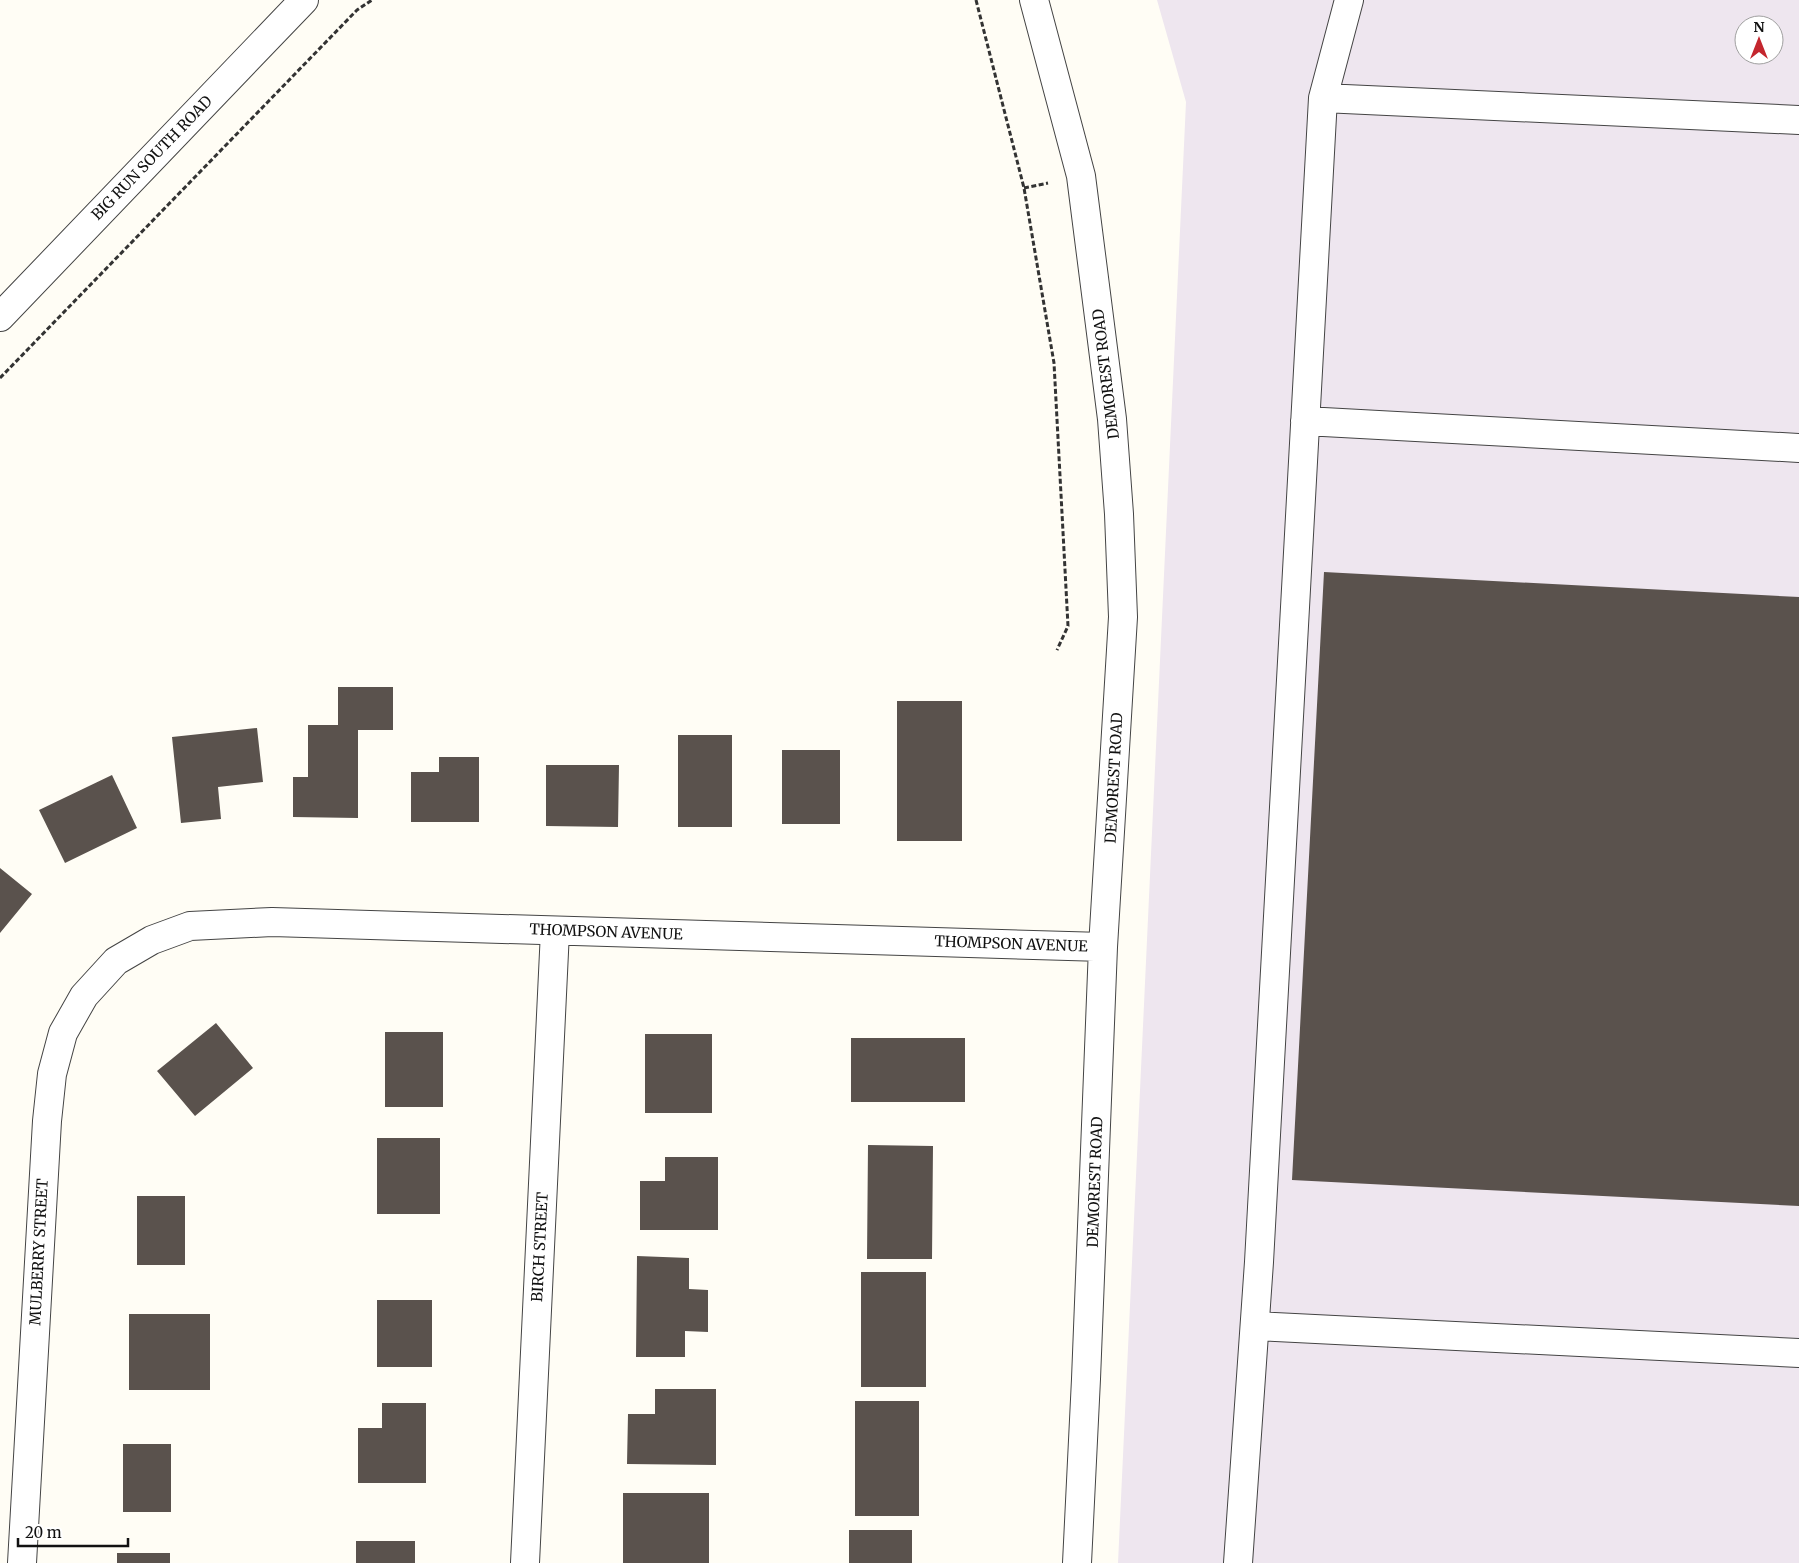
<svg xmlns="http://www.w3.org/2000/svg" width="1799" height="1563" font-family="Merriweather,serif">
  <rect width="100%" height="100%" fill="#fffdf5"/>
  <path fill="#eee6ef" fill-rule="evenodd" d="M 1157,0 L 1799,0 L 1799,1563 L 1118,1563 L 1186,102 ZM 1744,25 L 1774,25 L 1774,55 L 1744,55 Z"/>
  <path fill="#5a524d" d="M 1324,572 L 1799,597 L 1799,1206 L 1292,1180 Z
    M 338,687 L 393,687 L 393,730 L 358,730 L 358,818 L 293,817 L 293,777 L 308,777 L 308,725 L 338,725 Z
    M 897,701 L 962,701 L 962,841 L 897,841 Z
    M 257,728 L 263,782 L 218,787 L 221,819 L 181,823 L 172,737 Z
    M 678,735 L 732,735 L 732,827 L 678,827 Z
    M 782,750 L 840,750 L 840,824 L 782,824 Z
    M 439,757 L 479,757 L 479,822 L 411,822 L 411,772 L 439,772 Z
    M 546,765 L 619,765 L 618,827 L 546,826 Z
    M 112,775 L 137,828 L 65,863 L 39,810 Z
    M 0,868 L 32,894 L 0,933 Z
    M 216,1023 L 253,1068 L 195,1116 L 157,1071 Z
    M 385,1032 L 443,1032 L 443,1107 L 385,1107 Z
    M 645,1034 L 712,1034 L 712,1113 L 645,1113 Z
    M 851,1038 L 965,1038 L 965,1102 L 851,1102 Z
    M 377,1138 L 440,1138 L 440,1214 L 377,1214 Z
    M 868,1145 L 933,1146 L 932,1259 L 867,1259 Z
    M 665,1157 L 718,1157 L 718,1230 L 640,1230 L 640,1181 L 665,1181 Z
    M 137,1196 L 185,1196 L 185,1265 L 137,1265 Z
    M 637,1256 L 689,1258 L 689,1289 L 708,1290 L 708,1332 L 685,1331 L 685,1357 L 636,1357 Z
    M 861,1272 L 926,1272 L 926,1387 L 861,1387 Z
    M 377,1300 L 432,1300 L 432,1367 L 377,1367 Z
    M 129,1314 L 210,1314 L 210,1390 L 129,1390 Z
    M 655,1389 L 716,1389 L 716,1465 L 627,1464 L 628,1414 L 655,1414 Z
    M 855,1401 L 919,1401 L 919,1516 L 855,1516 Z
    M 382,1403 L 426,1403 L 426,1483 L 358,1483 L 358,1428 L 382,1428 Z
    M 123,1444 L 171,1444 L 171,1512 L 123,1512 Z
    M 623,1493 L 709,1493 L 709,1563 L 623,1563 Z
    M 849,1530 L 912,1530 L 912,1563 L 849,1563 Z
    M 356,1541 L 415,1541 L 415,1563 L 356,1563 Z
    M 117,1553 L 170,1553 L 170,1563 L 117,1563 Z"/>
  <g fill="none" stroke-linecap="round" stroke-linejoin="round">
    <defs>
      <path id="minor" d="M 1034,0 L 1081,176 L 1112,419 L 1119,514 L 1123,617 L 1103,947 L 1086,1379 L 1077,1563
        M 1323,98 L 1799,120
        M 0,317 L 304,0
        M 1305,421 L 1799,448
        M 1255,1326 L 1799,1353
        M 22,1563 L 47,1121 L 52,1074 L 63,1033 L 84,996 L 116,961 L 152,940 L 190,926 L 272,922 L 1103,947
        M 525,1563 L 555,931
        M 1238,1563 L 1259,1262 L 1323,98 L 1349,0"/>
    </defs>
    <use href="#minor" stroke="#444" stroke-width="30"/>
    <path stroke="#333" stroke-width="3" stroke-dasharray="5 2.5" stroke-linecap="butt" d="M 976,0 L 1024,188 L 1054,363 L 1068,626 L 1057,650
      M 1024,188 L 1048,183
      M 0,378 L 357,10 L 372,0"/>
    <use href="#minor" stroke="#fff" stroke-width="28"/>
  </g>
  <g text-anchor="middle" stroke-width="5" stroke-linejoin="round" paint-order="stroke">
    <g font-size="15" fill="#111" stroke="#fff">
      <text transform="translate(152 158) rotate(-46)" y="5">BIG RUN SOUTH ROAD</text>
      <text transform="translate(1106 374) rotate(-97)" y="5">DEMOREST ROAD</text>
      <text transform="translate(1114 778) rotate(-87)" y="5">DEMOREST ROAD</text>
      <text transform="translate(606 932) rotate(2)" y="5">THOMPSON AVENUE</text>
      <text transform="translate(1011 944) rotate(2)" y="5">THOMPSON AVENUE</text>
      <text transform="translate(1095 1182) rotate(-88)" y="5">DEMOREST ROAD</text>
      <text transform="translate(540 1247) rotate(-87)" y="5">BIRCH STREET</text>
      <text transform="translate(39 1252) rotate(-87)" y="5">MULBERRY STREET</text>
    </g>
  </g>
  <g transform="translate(1759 40)"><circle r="24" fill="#ffffff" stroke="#a0a0a0"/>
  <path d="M0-4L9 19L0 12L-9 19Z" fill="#c4262e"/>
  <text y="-8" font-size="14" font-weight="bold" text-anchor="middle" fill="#111111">N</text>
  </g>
  <path d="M18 1538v8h110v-8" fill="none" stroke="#111111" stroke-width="2.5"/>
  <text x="25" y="1538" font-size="15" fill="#111111" stroke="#ffffff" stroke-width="4" paint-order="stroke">20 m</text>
</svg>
